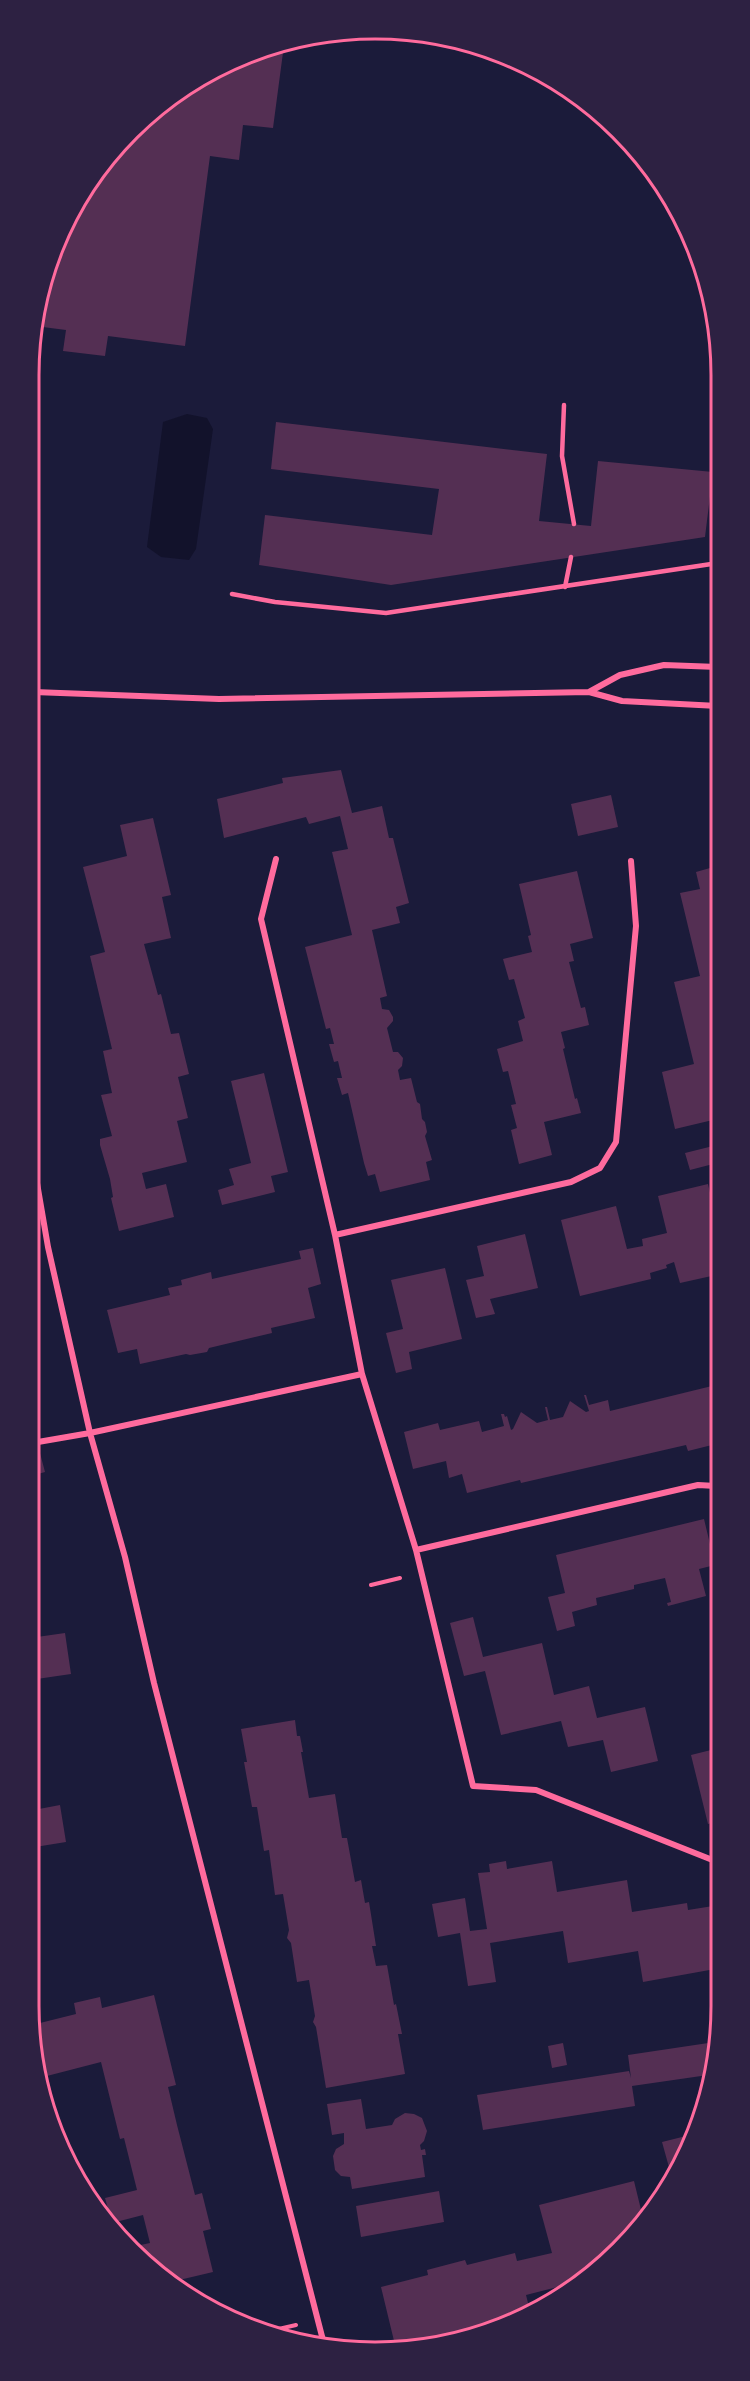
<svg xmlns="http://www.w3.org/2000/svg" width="750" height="2381" font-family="Montserrat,sans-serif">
  <rect width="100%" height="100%" fill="#1b1b3a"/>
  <path fill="#12122b" d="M 187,414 L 207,418 L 213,429 L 196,549 L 189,560 L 161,557 L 147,547 L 163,422 Z"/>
  <path fill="#542f53" d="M 284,45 L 273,128 L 243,125 L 239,160 L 210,156 L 185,346 L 108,336 L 105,356 L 63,351 L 66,330 L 35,326 L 35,307 L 87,182 L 183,87 Z
    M 276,422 L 547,454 L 539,521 L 591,526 L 598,461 L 713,472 L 705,537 L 391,585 L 259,565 L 265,515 L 432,535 L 439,489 L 271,469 Z
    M 341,770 L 352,813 L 382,806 L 389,838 L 393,838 L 409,903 L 396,907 L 400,923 L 372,930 L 387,996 L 380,998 L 382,1009 L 389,1010 L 393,1017 L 393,1021 L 387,1028 L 393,1052 L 398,1052 L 403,1058 L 402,1066 L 398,1070 L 400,1080 L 411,1078 L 417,1102 L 420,1104 L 422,1119 L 425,1122 L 427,1132 L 425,1136 L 432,1160 L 426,1162 L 430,1180 L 380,1192 L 375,1174 L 368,1176 L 364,1163 L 348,1093 L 342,1095 L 337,1078 L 342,1078 L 338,1061 L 334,1062 L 329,1044 L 334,1044 L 330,1028 L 326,1029 L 305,947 L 352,935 L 332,852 L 348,849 L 340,816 L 309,824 L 306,817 L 224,838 L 217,799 L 283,783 L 282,778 Z
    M 611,795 L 618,827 L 578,836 L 571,804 Z
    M 153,818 L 171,895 L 162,897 L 171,938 L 144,944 L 158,995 L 161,994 L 171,1034 L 179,1033 L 189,1074 L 178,1077 L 188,1118 L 177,1121 L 187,1162 L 142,1173 L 146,1189 L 166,1184 L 174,1217 L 119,1231 L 111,1198 L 113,1197 L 110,1179 L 100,1145 L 100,1139 L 112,1136 L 101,1095 L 112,1093 L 103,1051 L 112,1049 L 90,956 L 105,952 L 83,867 L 127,856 L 120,825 Z
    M 717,866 L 717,1119 L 675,1129 L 662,1072 L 694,1064 L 674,982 L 700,976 L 680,893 L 700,889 L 696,872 Z
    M 577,871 L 593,938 L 570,944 L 574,961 L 569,962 L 581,1008 L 585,1007 L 589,1025 L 561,1032 L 565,1048 L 563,1049 L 575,1099 L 577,1098 L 581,1113 L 544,1122 L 552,1155 L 519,1164 L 511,1130 L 517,1128 L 511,1105 L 516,1104 L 508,1071 L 503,1072 L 497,1049 L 523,1041 L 518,1021 L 525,1018 L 514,979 L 509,980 L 503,959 L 532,952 L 528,936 L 531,935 L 519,884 Z
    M 264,1073 L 288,1172 L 271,1176 L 275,1192 L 222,1205 L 218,1190 L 234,1185 L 229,1169 L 251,1163 L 231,1081 Z
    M 717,1145 L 717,1163 L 690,1170 L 685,1153 Z
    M 708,1184 L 713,1206 L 717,1205 L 716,1275 L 680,1283 L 674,1262 L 666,1265 L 667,1268 L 650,1273 L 651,1279 L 580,1296 L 561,1220 L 616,1206 L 627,1249 L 643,1246 L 642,1239 L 667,1233 L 658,1196 Z
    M 525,1234 L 538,1288 L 490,1299 L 495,1314 L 476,1318 L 466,1280 L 484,1276 L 477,1246 Z
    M 313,1248 L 321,1284 L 308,1288 L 315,1318 L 271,1328 L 272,1333 L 209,1348 L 207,1352 L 190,1355 L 186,1354 L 140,1364 L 137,1349 L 118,1353 L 107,1310 L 170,1295 L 168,1288 L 182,1285 L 181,1280 L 211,1272 L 212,1279 L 301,1259 L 299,1251 Z
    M 445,1268 L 462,1339 L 409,1352 L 412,1369 L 396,1373 L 386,1333 L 403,1329 L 391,1280 Z
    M 716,1385 L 716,1444 L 688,1451 L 686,1445 L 521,1483 L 520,1480 L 467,1493 L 462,1474 L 449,1478 L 446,1461 L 413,1469 L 404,1432 L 438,1423 L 440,1430 L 479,1421 L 482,1432 L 504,1426 L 501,1414 L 504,1414 L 505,1417 L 507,1416 L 511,1430 L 513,1429 L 521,1412 L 537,1423 L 548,1420 L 545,1407 L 547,1407 L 550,1420 L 563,1417 L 570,1401 L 586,1412 L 589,1411 L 584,1395 L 586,1395 L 589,1405 L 608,1400 L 610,1411 Z
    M 31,1419 L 45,1472 L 31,1476 Z
    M 704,1519 L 715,1565 L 699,1569 L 706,1596 L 668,1606 L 667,1603 L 671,1602 L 665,1578 L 634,1585 L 634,1589 L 596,1598 L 597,1605 L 572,1612 L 575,1626 L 557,1631 L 548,1597 L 565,1593 L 556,1555 Z
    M 473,1617 L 483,1657 L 542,1643 L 554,1695 L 589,1686 L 597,1718 L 645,1707 L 658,1761 L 611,1772 L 603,1740 L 568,1747 L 561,1721 L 501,1735 L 485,1671 L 464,1676 L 450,1623 Z
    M 65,1633 L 71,1674 L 30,1680 L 30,1638 Z
    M 295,1720 L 297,1736 L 300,1736 L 303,1752 L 301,1752 L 309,1798 L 335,1794 L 342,1838 L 347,1838 L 355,1882 L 361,1880 L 365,1903 L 369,1902 L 376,1946 L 372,1946 L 376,1966 L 387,1965 L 394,2005 L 396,2004 L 402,2034 L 398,2034 L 405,2074 L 326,2088 L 316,2027 L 313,2022 L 315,2016 L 309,1980 L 297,1982 L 291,1943 L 287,1938 L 289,1930 L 283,1894 L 275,1895 L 269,1850 L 264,1851 L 257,1807 L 252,1807 L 244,1762 L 247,1762 L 241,1729 Z
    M 716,1726 L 715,1744 L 711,1727 Z
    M 715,1749 L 715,1822 L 708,1824 L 691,1755 Z
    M 29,1758 L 39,1809 L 60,1805 L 66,1842 L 29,1848 Z
    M 506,1861 L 507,1869 L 552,1861 L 557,1892 L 627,1880 L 632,1912 L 687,1903 L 688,1910 L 713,1906 L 715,1919 L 715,1969 L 643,1982 L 638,1951 L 568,1963 L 563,1931 L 490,1943 L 496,1982 L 468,1986 L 460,1933 L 438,1937 L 432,1904 L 465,1898 L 470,1931 L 487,1929 L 478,1873 L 490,1872 L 489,1864 Z
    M 154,1995 L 176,2085 L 168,2087 L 177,2125 L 195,2195 L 202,2193 L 211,2229 L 203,2231 L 213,2272 L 175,2281 L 131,2247 L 150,2243 L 143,2215 L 112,2223 L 105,2198 L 137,2190 L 124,2138 L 120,2139 L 101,2062 L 43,2077 L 32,2025 L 76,2014 L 74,2003 L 100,1997 L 102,2008 Z
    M 715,2042 L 715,2074 L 632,2086 L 635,2106 L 483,2130 L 477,2095 L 629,2071 L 631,2078 L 628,2055 Z
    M 563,2043 L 567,2065 L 552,2068 L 548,2046 Z
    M 361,2099 L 366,2129 L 392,2125 L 395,2119 L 405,2113 L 414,2114 L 422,2118 L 427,2131 L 424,2141 L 420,2145 L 421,2150 L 425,2149 L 426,2155 L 422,2155 L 425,2177 L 352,2189 L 350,2177 L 341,2176 L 335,2170 L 333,2156 L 336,2149 L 344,2144 L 344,2133 L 332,2135 L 327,2104 Z
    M 690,2135 L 682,2154 L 672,2178 L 662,2142 Z
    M 634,2181 L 643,2218 L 581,2281 L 526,2295 L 530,2311 L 506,2322 L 422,2344 L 395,2345 L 381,2287 L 428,2275 L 427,2270 L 465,2260 L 467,2265 L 515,2253 L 517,2261 L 552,2253 L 539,2205 Z
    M 439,2191 L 444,2222 L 361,2237 L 356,2206 Z"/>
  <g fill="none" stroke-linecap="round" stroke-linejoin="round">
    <path stroke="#ff6b9d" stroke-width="4" d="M 371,1585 L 400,1578
      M 270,2331 L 296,2325"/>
    <path stroke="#ff6b9d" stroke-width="4.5" d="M 564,405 L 562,456 L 574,524
      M 565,587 L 571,557
      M 232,594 L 275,602 L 386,613 L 718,563"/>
    <path stroke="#ff6b9d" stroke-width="6" d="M 34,692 L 219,699 L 589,692 L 622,701 L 718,706
      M 589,692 L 620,675 L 664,665 L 718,667
      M 276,859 L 261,919 L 335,1235
      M 631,861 L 636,926 L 616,1142 L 600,1168 L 571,1182 L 335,1235 L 362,1374 L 416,1550 L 473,1786 L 536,1790 L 715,1861
      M 32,1154 L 48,1247 L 90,1433 L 125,1557 L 154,1683 L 325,2348
      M 38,1442 L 90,1433 L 362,1374
      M 416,1550 L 698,1485 L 716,1486"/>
  </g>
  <path d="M0 0H750V2381H0ZM375 39H375A336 336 0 0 1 711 375V2006A336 336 0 0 1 375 2342H375A336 336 0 0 1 39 2006V375A336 336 0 0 1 375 39Z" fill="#2d2142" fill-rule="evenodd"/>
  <path fill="none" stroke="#ff6b9d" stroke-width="3" d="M375 39H375A336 336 0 0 1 711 375V2006A336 336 0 0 1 375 2342H375A336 336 0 0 1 39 2006V375A336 336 0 0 1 375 39Z"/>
</svg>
